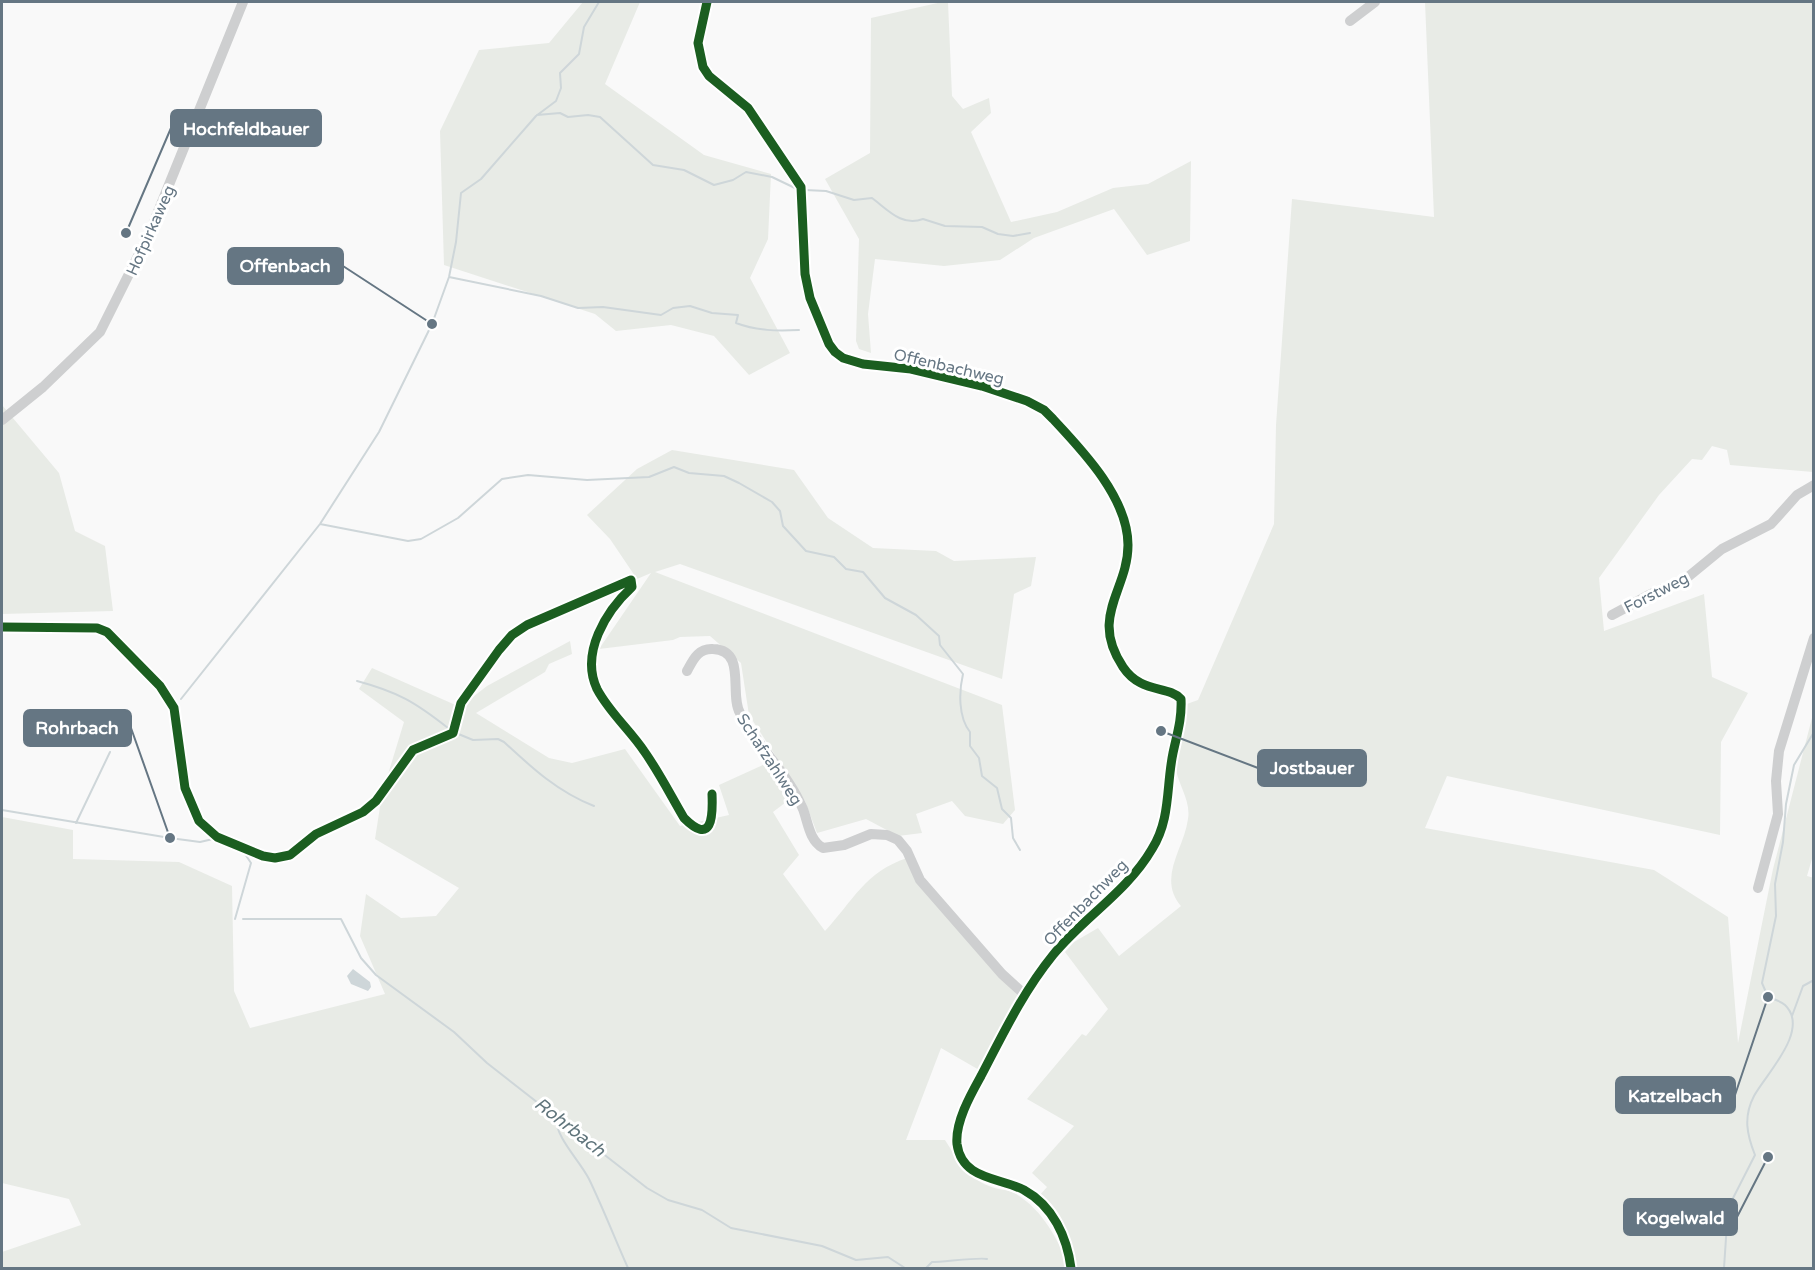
<svg xmlns="http://www.w3.org/2000/svg" width="1815" height="1270" font-family="'Varela Round',sans-serif">
  <rect width="100%" height="100%" fill="#f9f9f9"/>
  <path fill="#e8ebe6" d="M 583,2 L 640,2 L 605,84 L 704,155 L 771,174 L 768,239 L 750,278 L 790,353 L 749,375 L 714,336 L 671,325 L 616,331 L 595,314 L 444,265 L 440,131 L 479,50 L 549,43 Z
    M 942,2 L 948,2 L 952,96 L 963,109 L 989,98 L 991,113 L 971,132 L 1011,222 L 1057,212 L 1113,188 L 1148,184 L 1191,161 L 1190,241 L 1147,255 L 1114,209 L 1034,238 L 1000,260 L 944,266 L 875,259 L 868,314 L 871,353 L 859,349 L 856,341 L 859,239 L 825,179 L 870,153 L 871,18 Z
    M 1425,2 L 1813,2 L 1813,472 L 1730,465 L 1727,450 L 1712,446 L 1702,460 L 1692,459 L 1659,495 L 1599,578 L 1604,631 L 1704,594 L 1712,677 L 1748,693 L 1721,742 L 1720,835 L 1447,776 L 1425,828 L 1654,870 L 1728,917 L 1738,1043 L 1773,869 L 1813,714 L 1814,852 L 1807,876 L 1814,878 L 1813,1268 L 1076,1268 C 1069,1234 1065,1220 1039,1196 L 1047,1187 L 1032,1173 L 1074,1126 L 1027,1099 L 1082,1034 L 1086,1036 L 1108,1009 L 1065,952 L 1074,942 L 1098,928 L 1119,956 L 1181,906 C 1157,878 1184,849 1188,819 C 1191,801 1179,786 1176,770 C 1173,753 1182,722 1184,705 L 1198,700 L 1274,524 L 1276,425 L 1292,199 L 1434,217 Z
    M 2,405 L 59,473 L 75,531 L 105,546 L 113,611 L 2,614 Z
    M 672,450 L 794,470 L 828,518 L 873,548 L 936,551 L 954,561 L 1036,557 L 1031,586 L 1014,594 L 1002,679 L 680,564 L 655,572 L 1002,705 L 1015,810 L 1003,824 L 965,816 L 952,801 L 916,814 L 922,833 L 898,836 L 866,819 L 817,833 L 805,801 L 749,715 L 741,663 L 710,636 L 680,637 L 673,640 L 599,649 L 651,573 L 637,579 L 610,539 L 587,515 L 637,469 Z
    M 570,641 L 572,654 L 549,664 L 545,672 L 476,713 L 549,758 L 572,763 L 625,749 L 680,826 L 729,815 L 719,785 L 772,761 L 794,796 L 773,812 L 799,855 L 783,874 L 825,931 C 853,901 865,872 907,858 L 1017,994 L 1019,998 L 981,1071 L 941,1048 L 906,1140 L 945,1140 C 957,1159 966,1177 989,1186 C 997,1190 1008,1189 1016,1194 C 1043,1210 1058,1240 1070,1268 L 2,1268 L 2,1252 L 81,1225 L 69,1199 L 2,1183 L 2,817 L 73,830 L 73,859 L 179,862 L 232,886 L 234,991 L 250,1028 L 385,994 L 360,936 L 366,894 L 401,918 L 436,916 L 459,888 L 375,839 L 382,794 L 404,722 L 359,689 L 372,668 L 460,707 L 487,686 Z"/>
  <path fill="#ced6d9" d="M 353,969 L 370,982 L 371,987 L 368,991 L 351,984 L 347,976 Z"/>
  <g fill="none" stroke-linecap="round" stroke-linejoin="round">
    <path stroke="#ced6d9" stroke-width="2" d="M 537,115 L 560,113 L 568,117 L 588,115 L 600,117 L 653,165 L 684,170 L 714,185 L 733,180 L 746,172 L 772,177 L 797,189
      M 805,190 L 826,191 L 854,200 L 872,198 C 888,210 902,227 923,219 L 945,226 L 982,227 L 998,234 L 1013,236 L 1030,233
      M 449,277 L 541,296 L 578,308 L 603,307 L 661,315 L 673,308 L 690,306 L 712,313 L 738,315 L 736,323 C 757,331 777,331 799,330
      M 320,524 L 408,541 L 421,539 L 458,518 L 502,479 L 528,475 L 587,480 L 649,477 L 674,467 L 689,473 L 724,476 L 739,483 L 772,502 L 780,511 L 783,526 L 806,551 L 834,557 L 846,569 L 863,572 L 885,598 L 916,615 L 939,636 L 940,645 L 963,674 C 959,691 958,717 970,732 L 970,746 L 979,758 L 982,776 L 997,788 L 1002,809 L 1011,818 L 1013,838 L 1020,850
      M 357,681 C 398,692 415,702 448,728
      M 181,699 L 320,524 L 379,432 L 432,324 L 449,277 L 456,242 L 461,193 L 481,179 L 536,116 L 556,101 L 561,88 L 560,73 L 579,54 L 584,27 L 599,2
      M 456,733 L 473,740 L 498,739 L 504,742 C 532,768 558,792 594,806
      M 2,810 L 170,838 L 200,842 L 213,839
      M 76,823 L 110,752
      M 235,919 L 251,863 L 245,854
      M 243,919 L 341,919 L 361,958 L 376,975 L 454,1032 L 487,1063 L 647,1188 L 668,1200 L 702,1210 L 731,1228 L 822,1246 L 856,1260 L 888,1257 L 905,1268
      M 1792,1016 L 1803,986 L 1814,980
      M 555,1116 C 557,1140 578,1158 589,1179 C 603,1208 615,1239 628,1268
      M 926,1268 L 932,1262 C 943,1262 980,1257 987,1259
      M 1724,1268 L 1728,1208 L 1755,1155 C 1747,1135 1743,1117 1754,1096 C 1765,1075 1811,1030 1785,1005 C 1781,1001 1773,999 1768,997 L 1762,983 L 1776,916 L 1775,884 L 1783,842 L 1786,804 L 1794,765 L 1814,732"/>
    <path stroke="#cecfd0" stroke-width="10" d="M 707,2 L 698,43 L 703,67 L 709,76 L 748,108 L 801,187 L 805,274 L 810,298 L 829,344 L 835,352 L 843,358 L 863,364 L 911,369 L 982,386 L 1027,401 L 1044,410 L 1053,419 C 1083,451 1128,498 1128,545 C 1128,591 1089,616 1123,667 C 1141,694 1168,685 1181,699 C 1182,719 1177,734 1173,753 C 1166,786 1171,819 1152,849 C 1127,892 1084,917 1053,955 C 1023,992 1003,1034 981,1076 C 971,1094 955,1122 957,1144 C 962,1180 999,1177 1024,1190 C 1053,1206 1067,1237 1071,1268
      M 1350,21 L 1375,2
      M 2,420 L 43,387 L 100,332 L 149,234 L 243,2
      M 1612,615 L 1651,594 L 1683,581 L 1722,549 L 1771,524 L 1797,495 L 1814,485
      M 2,627 L 97,628 L 107,632 L 160,686 L 174,708 L 185,788 L 199,821 L 217,837 L 263,856 L 275,858 L 290,855 L 316,834 L 363,812 L 376,801 L 413,750 L 453,733 L 461,703 L 499,650 L 512,635 L 527,625 L 631,580 L 632,587 C 606,611 580,653 597,689 C 609,712 630,730 644,751 C 659,772 671,796 684,818 C 712,846 713,817 712,794
      M 687,671 C 693,660 698,648 713,649 C 747,650 729,694 740,713 C 758,747 788,773 803,809 C 808,822 809,840 823,848 L 844,845 L 871,834 L 887,835 L 898,840 L 907,851 L 920,880 L 1002,974 L 1024,994
      M 1758,888 L 1778,814 L 1776,781 L 1779,751 L 1814,638"/>
    <defs>
      <path id="cycleway" d="M 707,2 L 698,43 L 703,67 L 709,76 L 748,108 L 801,187 L 805,274 L 810,298 L 829,344 L 835,352 L 843,358 L 863,364 L 911,369 L 982,386 L 1027,401 L 1044,410 L 1053,419 C 1083,451 1128,498 1128,545 C 1128,591 1089,616 1123,667 C 1141,694 1168,685 1181,699 C 1182,719 1177,734 1173,753 C 1166,786 1171,819 1152,849 C 1127,892 1084,917 1053,955 C 1023,992 1003,1034 981,1076 C 971,1094 955,1122 957,1144 C 962,1180 999,1177 1024,1190 C 1053,1206 1067,1237 1071,1268
        M 2,627 L 97,628 L 107,632 L 160,686 L 174,708 L 185,788 L 199,821 L 217,837 L 263,856 L 275,858 L 290,855 L 316,834 L 363,812 L 376,801 L 413,750 L 453,733 L 461,703 L 499,650 L 512,635 L 527,625 L 631,580 L 632,587 C 606,611 580,653 597,689 C 609,712 630,730 644,751 C 659,772 671,796 684,818 C 712,846 713,817 712,794"/>
    </defs>
    <use href="#cycleway" stroke="#fff" stroke-width="13"/>
    <use href="#cycleway" stroke="#1b5e20" stroke-width="9"/>
  </g>
  <g text-anchor="middle" stroke-width="6" stroke-linejoin="round" paint-order="stroke">
    <g font-size="16" fill="#657683" stroke="#fff">
      <text transform="translate(150 230) rotate(-66)" y="6">Hofpirkaweg</text>
      <text transform="translate(949 366) rotate(13)" y="6">Offenbachweg</text>
      <text transform="translate(1656 592) rotate(-27)" y="6">Forstweg</text>
      <text transform="translate(770 759) rotate(57)" y="6">Schafzahlweg</text>
      <text transform="translate(1085 902) rotate(-46)" y="6">Offenbachweg</text>
    </g>
    <g font-size="18" font-style="italic" fill="#60757c" stroke="#fff">
      <text transform="translate(570 1127) rotate(38)" y="6">Rohrbach</text>
    </g>
  </g>
  <path fill="none" stroke="#657683" stroke-width="2" d="M126 233L171 128M432 324L343 266M170 838L131 728M1161 731L1258 768M1768 997L1735 1095M1768 1157L1737 1217"/>
  <g fill="#657683" stroke="#fff" stroke-width="2">
    <circle cx="126" cy="233" r="6"/>
    <circle cx="432" cy="324" r="6"/>
    <circle cx="170" cy="838" r="6"/>
    <circle cx="1161" cy="731" r="6"/>
    <circle cx="1768" cy="997" r="6"/>
    <circle cx="1768" cy="1157" r="6"/>
  </g>
  <g fill="#657683" stroke="#657683" stroke-width="2">
    <rect x="171" y="110" width="150" height="36" rx="6"/>
    <rect x="228" y="248" width="115" height="36" rx="6"/>
    <rect x="24" y="710" width="107" height="36" rx="6"/>
    <rect x="1258" y="750" width="108" height="36" rx="6"/>
    <rect x="1616" y="1077" width="119" height="36" rx="6"/>
    <rect x="1624" y="1199" width="113" height="36" rx="6"/>
  </g>
  <g font-size="18" text-anchor="middle" font-weight="bold" fill="#fff">
    <text x="246" y="135">Hochfeldbauer</text>
    <text x="285" y="272">Offenbach</text>
    <text x="77" y="734">Rohrbach</text>
    <text x="1312" y="774">Jostbauer</text>
    <text x="1675" y="1102">Katzelbach</text>
    <text x="1680" y="1224">Kogelwald</text>
  </g>
  <rect width="1815" height="1270" fill="none" stroke="#657683" stroke-width="6"/>
</svg>
